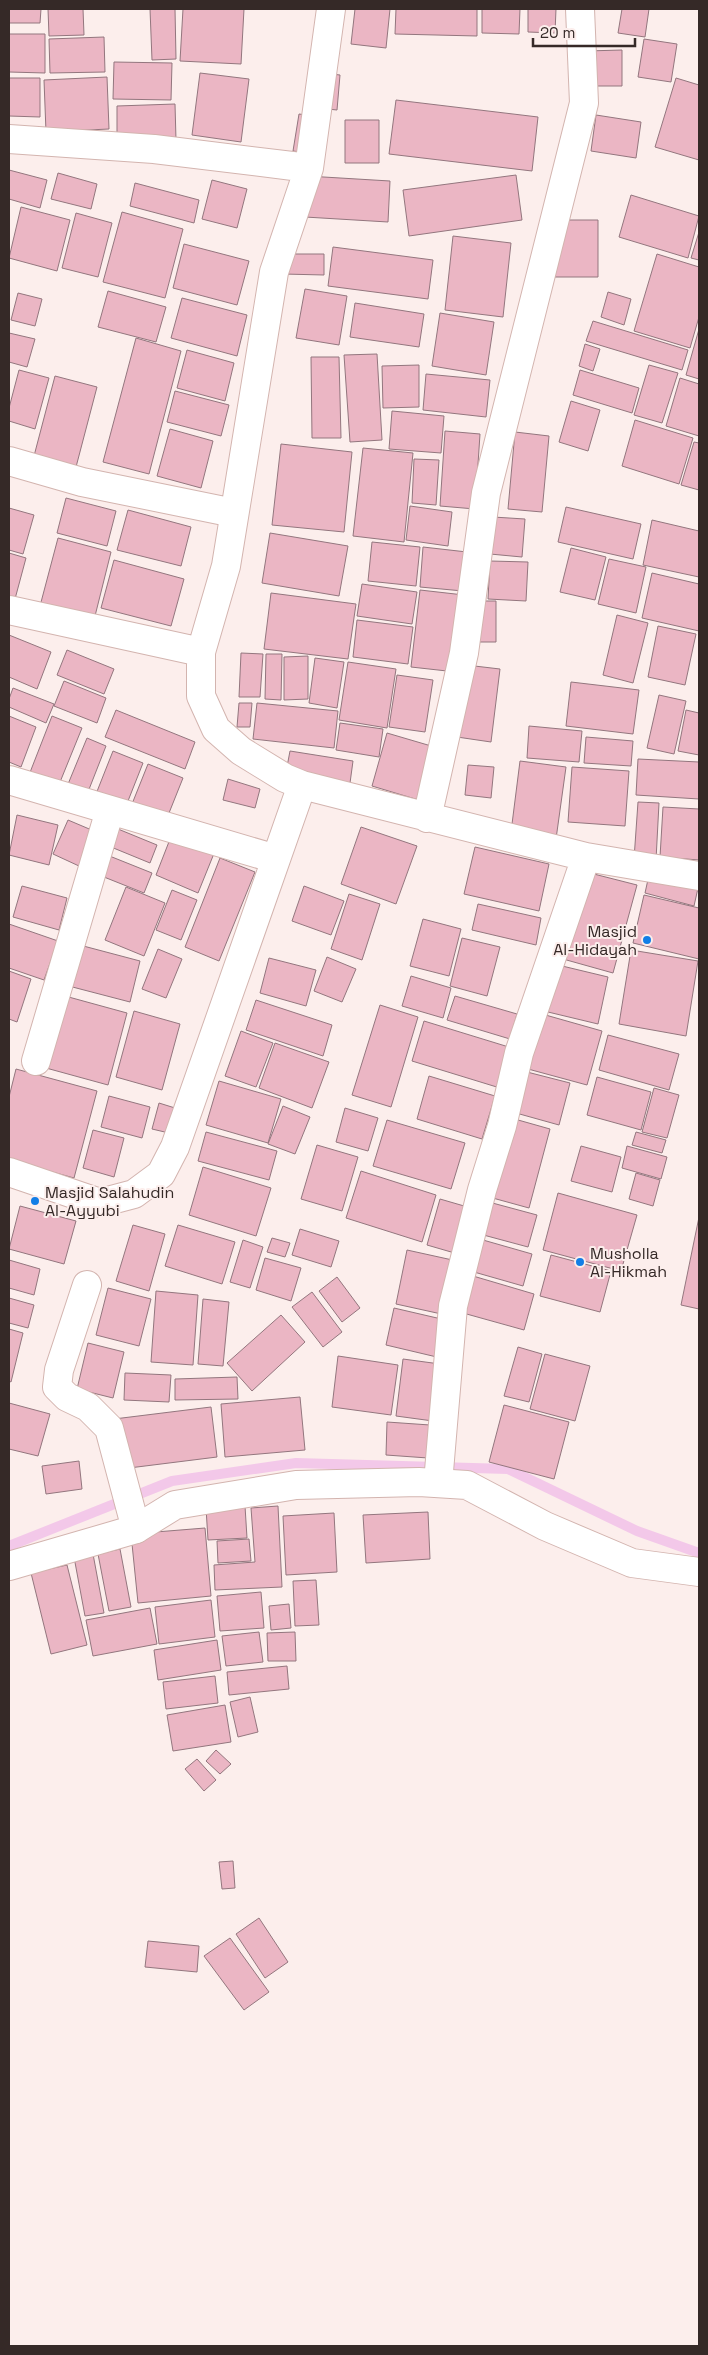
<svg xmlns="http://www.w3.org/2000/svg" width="708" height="2355" font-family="'Space Grotesk',sans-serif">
  <rect width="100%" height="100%" fill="#fceeec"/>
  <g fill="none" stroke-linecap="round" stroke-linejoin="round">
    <path stroke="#f3c8e9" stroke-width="10" d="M 9,1546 L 172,1481 L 296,1463 L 508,1469 L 637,1531 L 699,1553"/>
  </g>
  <path fill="#ebb6c4" stroke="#93767e" d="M 9,9 L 41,9 L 40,23 L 9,23 Z
    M 48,9 L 83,9 L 84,35 L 49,36 Z
    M 150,9 L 175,9 L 176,59 L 152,60 Z
    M 183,9 L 244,9 L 241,64 L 180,61 Z
    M 355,9 L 390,9 L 386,48 L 351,44 Z
    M 396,9 L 477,9 L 477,36 L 395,34 Z
    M 482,9 L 520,9 L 519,34 L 482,33 Z
    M 528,9 L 556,9 L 555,33 L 528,32 Z
    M 622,9 L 649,9 L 645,37 L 618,33 Z
    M 9,34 L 45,34 L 45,73 L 9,72 Z
    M 104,37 L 105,72 L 50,73 L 49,39 Z
    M 644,39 L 677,44 L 671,82 L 638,77 Z
    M 622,50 L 622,86 L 587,86 L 586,51 Z
    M 114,62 L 172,63 L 171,100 L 113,99 Z
    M 200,73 L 249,79 L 241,142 L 192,135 Z
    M 322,73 L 340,75 L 337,110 L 318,108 Z
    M 107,77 L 109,129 L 46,132 L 44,80 Z
    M 9,78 L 40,78 L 40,117 L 9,116 Z
    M 676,78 L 699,85 L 699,160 L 655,147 Z
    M 396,100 L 538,117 L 532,171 L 389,154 Z
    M 175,104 L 176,140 L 117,141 L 117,106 Z
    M 299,114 L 314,116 L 308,153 L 293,151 Z
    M 596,115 L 641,122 L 636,158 L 591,151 Z
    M 345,120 L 379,120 L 379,163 L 345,163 Z
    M 9,170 L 47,180 L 40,208 L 9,199 Z
    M 58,173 L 97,184 L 91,209 L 51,199 Z
    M 516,175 L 522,220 L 409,236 L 403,190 Z
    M 307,176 L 390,181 L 388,222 L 305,217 Z
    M 212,180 L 247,189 L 237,228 L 202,219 Z
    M 135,183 L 199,200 L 194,223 L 130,206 Z
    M 631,195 L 699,216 L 688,258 L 619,237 Z
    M 21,207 L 70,220 L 57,271 L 9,258 Z
    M 122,212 L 183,229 L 165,298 L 103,282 Z
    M 76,213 L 112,223 L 98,277 L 62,268 Z
    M 555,220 L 598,220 L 598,277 L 555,277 Z
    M 699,232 L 699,260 L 691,258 Z
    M 453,236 L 511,243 L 503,317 L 445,310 Z
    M 184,244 L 249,261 L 237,305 L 173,288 Z
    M 333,247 L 433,260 L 428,299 L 328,286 Z
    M 283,254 L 324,254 L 324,275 L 283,274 Z
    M 657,254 L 699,267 L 699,317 L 690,348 L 634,331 Z
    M 305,289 L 347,296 L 339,345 L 296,338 Z
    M 108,291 L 166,307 L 156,342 L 98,327 Z
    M 608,292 L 631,299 L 624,325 L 601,317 Z
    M 18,293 L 42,299 L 35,326 L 11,320 Z
    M 182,298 L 247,315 L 237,356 L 171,338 Z
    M 355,303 L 424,314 L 419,347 L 350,337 Z
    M 440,313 L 494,322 L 486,375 L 432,366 Z
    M 593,321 L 688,350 L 682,370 L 586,341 Z
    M 699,329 L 699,379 L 686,375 Z
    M 9,333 L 35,339 L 27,367 L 9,362 Z
    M 136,338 L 181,351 L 149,474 L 103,462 Z
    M 585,344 L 600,349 L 593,371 L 579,366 Z
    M 187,350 L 234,363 L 225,401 L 177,388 Z
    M 377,354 L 382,440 L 350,442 L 344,355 Z
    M 311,357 L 339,357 L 341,438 L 312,438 Z
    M 419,365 L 419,407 L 383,408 L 382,366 Z
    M 649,365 L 678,373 L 662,423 L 634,415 Z
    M 19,370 L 49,378 L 35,429 L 9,421 L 9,408 Z
    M 580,370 L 639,388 L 632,413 L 573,395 Z
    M 426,374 L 490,380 L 486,417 L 423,410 Z
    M 55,376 L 97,387 L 76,467 L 34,456 Z
    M 680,378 L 699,384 L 699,436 L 666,426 Z
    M 175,391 L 229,405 L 221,436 L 167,422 Z
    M 571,401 L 600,410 L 588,451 L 559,442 Z
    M 392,411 L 444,416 L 441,453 L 389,449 Z
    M 635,420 L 693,438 L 679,484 L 622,466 Z
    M 170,429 L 213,441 L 201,488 L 157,476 Z
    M 445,431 L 480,434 L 475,509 L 440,506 Z
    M 515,432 L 549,436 L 542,512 L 508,509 Z
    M 694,442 L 699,443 L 699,490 L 681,485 Z
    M 281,444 L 352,452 L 344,532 L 272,525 Z
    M 363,448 L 413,453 L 404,542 L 353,536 Z
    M 414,459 L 439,460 L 436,505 L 412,503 Z
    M 66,498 L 116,511 L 107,546 L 57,533 Z
    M 410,506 L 452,512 L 448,546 L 406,540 Z
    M 566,507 L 641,524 L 633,559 L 558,542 Z
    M 9,508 L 34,515 L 23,554 L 9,550 Z
    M 128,510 L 191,527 L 181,566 L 117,550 Z
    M 493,517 L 525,519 L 522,557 L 490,554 Z
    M 652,520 L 699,531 L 699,577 L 643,565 Z
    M 270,533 L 348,546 L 339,596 L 262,583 Z
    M 58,538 L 111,552 L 94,620 L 40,606 Z
    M 372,542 L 420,547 L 416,586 L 368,581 Z
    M 423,547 L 467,552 L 463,591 L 420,587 Z
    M 571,548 L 606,557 L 595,600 L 560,592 Z
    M 9,553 L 26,558 L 15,599 L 9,597 Z
    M 609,559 L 646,567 L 636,613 L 598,604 Z
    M 114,560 L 184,579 L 171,626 L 101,608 Z
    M 490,561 L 528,562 L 526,601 L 488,599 Z
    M 652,573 L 699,584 L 699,631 L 642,618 Z
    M 362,584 L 417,592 L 412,624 L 357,616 Z
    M 420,590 L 464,595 L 456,672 L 411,667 Z
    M 271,593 L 356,604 L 348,659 L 264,649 Z
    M 473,601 L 496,601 L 496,642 L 473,642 Z
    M 617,615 L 648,623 L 633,683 L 603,675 Z
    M 357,620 L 413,627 L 408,664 L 353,657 Z
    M 658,626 L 696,634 L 685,685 L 648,677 Z
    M 9,635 L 51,652 L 37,689 L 9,677 Z
    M 67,650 L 114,669 L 104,694 L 57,675 Z
    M 241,653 L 263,654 L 260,697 L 239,697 Z
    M 266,654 L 282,654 L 281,700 L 265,699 Z
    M 308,656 L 308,699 L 284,700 L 284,657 Z
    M 315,658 L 344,662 L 337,708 L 309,703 Z
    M 348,662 L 396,669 L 387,728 L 339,720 Z
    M 466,665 L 500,669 L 491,742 L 457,737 Z
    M 397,675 L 433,680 L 425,732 L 389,727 Z
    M 64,681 L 106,698 L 97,723 L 54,706 Z
    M 571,682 L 639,690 L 633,734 L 566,726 Z
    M 13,688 L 54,704 L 46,723 L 9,707 L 9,699 Z
    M 659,695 L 686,701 L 674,754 L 647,748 Z
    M 239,703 L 252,703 L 250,727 L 237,727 Z
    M 257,703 L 338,711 L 334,748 L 253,739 Z
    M 116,710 L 195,742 L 185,769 L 105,737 Z
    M 686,710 L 699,713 L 699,755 L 678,751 Z
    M 9,716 L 36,727 L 21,767 L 9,762 Z
    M 52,716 L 82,728 L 58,787 L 29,775 Z
    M 340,723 L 383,729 L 379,757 L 336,750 Z
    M 529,726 L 582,731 L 579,762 L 527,758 Z
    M 387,733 L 438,748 L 422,801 L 372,786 Z
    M 586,737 L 633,741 L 631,766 L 584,763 Z
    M 87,738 L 106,746 L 86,797 L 66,789 Z
    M 113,751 L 143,763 L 126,806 L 96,794 Z
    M 290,751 L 353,761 L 350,783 L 286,772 Z
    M 638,759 L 699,762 L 699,799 L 636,795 Z
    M 520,761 L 566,767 L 556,839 L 511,832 Z
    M 148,764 L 183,778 L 165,823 L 130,809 Z
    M 468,765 L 494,767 L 491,798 L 465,795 Z
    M 572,767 L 629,771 L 625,826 L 568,822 Z
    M 228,779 L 260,789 L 255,808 L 223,800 Z
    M 638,802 L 659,803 L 656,860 L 634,859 Z
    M 663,807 L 699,809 L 699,860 L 660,857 Z
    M 17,815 L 58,825 L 49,865 L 9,855 Z
    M 68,820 L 94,831 L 79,866 L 53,854 Z
    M 361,827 L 417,846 L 396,904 L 341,884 Z
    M 118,829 L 157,845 L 150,863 L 111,847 Z
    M 172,834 L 215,851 L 198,893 L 156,875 Z
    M 475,847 L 549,864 L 539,911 L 464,894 Z
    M 107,855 L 152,873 L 144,893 L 99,875 Z
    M 220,858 L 255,872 L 219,961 L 185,947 Z
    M 586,872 L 637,885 L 613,973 L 563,959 Z
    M 649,875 L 698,888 L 694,906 L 645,893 Z
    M 22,886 L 67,898 L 59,930 L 13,917 Z
    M 304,886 L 344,901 L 331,935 L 292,921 Z
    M 126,887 L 165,903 L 144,956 L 105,940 Z
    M 172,890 L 197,900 L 181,940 L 156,930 Z
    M 349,894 L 380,904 L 362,960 L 331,949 Z
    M 644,895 L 699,908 L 699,959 L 633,943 Z
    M 478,904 L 541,918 L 536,945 L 472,930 Z
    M 423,919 L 461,929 L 449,976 L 410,966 Z
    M 9,924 L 58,941 L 44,980 L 9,968 Z
    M 462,938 L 500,947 L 487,996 L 450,986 Z
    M 72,943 L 140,961 L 130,1002 L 61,984 Z
    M 158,949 L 182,959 L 166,998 L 142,989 Z
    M 631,950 L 698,961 L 686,1036 L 619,1024 Z
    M 327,957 L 356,969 L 342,1002 L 314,991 Z
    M 269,958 L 316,970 L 306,1006 L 260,993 Z
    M 558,965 L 608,977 L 598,1024 L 548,1012 Z
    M 9,971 L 31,979 L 17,1022 L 9,1019 Z
    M 411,976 L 451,988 L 443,1018 L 402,1006 Z
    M 65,996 L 127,1013 L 108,1085 L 46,1068 Z
    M 455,996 L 517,1014 L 510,1039 L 447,1020 Z
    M 256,1000 L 332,1025 L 323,1056 L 246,1030 Z
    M 380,1005 L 418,1017 L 391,1107 L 352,1095 Z
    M 134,1011 L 180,1024 L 162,1090 L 116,1077 Z
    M 542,1014 L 602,1031 L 587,1085 L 528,1069 Z
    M 424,1021 L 512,1048 L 500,1088 L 412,1061 Z
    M 241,1031 L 273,1043 L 256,1087 L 225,1076 Z
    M 608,1035 L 679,1054 L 669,1090 L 599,1070 Z
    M 275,1043 L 329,1062 L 312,1108 L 259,1088 Z
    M 16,1069 L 97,1091 L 74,1178 L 9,1160 L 9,1097 Z
    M 527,1072 L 570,1083 L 559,1125 L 516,1113 Z
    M 429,1076 L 495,1096 L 482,1139 L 417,1119 Z
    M 597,1077 L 651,1092 L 641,1130 L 587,1115 Z
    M 219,1081 L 281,1099 L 268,1143 L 206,1125 Z
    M 654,1088 L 679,1095 L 667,1138 L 642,1132 Z
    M 109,1096 L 150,1107 L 142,1138 L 101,1127 Z
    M 159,1103 L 175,1108 L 169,1133 L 152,1129 Z
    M 283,1106 L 310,1117 L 295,1154 L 268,1144 Z
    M 345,1108 L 378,1118 L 368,1151 L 336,1142 Z
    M 511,1118 L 550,1129 L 529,1208 L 489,1197 Z
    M 387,1120 L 465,1143 L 451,1189 L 373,1166 Z
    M 93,1130 L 124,1138 L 114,1177 L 83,1168 Z
    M 206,1132 L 277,1151 L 269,1180 L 198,1161 Z
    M 636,1132 L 666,1140 L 662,1153 L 632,1145 Z
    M 317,1145 L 358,1157 L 342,1211 L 301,1199 Z
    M 581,1146 L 621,1157 L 612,1192 L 571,1181 Z
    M 627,1146 L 667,1157 L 661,1179 L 622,1168 Z
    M 203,1167 L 271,1188 L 256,1236 L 189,1215 Z
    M 361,1171 L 436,1195 L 422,1242 L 346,1218 Z
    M 636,1173 L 660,1180 L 653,1206 L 629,1199 Z
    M 558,1193 L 637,1215 L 621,1271 L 543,1250 Z
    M 440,1199 L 471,1208 L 458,1254 L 427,1245 Z
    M 485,1201 L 537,1215 L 528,1247 L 476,1233 Z
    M 20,1206 L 76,1221 L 64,1264 L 9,1249 Z
    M 699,1217 L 699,1309 L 681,1305 Z
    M 133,1225 L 165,1234 L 149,1291 L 116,1281 Z
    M 178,1225 L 235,1242 L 222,1284 L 165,1266 Z
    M 300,1229 L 339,1241 L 331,1267 L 292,1255 Z
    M 272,1238 L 290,1243 L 285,1257 L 267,1252 Z
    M 476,1238 L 532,1254 L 523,1286 L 467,1270 Z
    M 243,1240 L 263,1247 L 250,1288 L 230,1282 Z
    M 407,1250 L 457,1261 L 446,1315 L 396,1304 Z
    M 551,1255 L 611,1271 L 600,1312 L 540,1296 Z
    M 265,1258 L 301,1268 L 291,1301 L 256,1290 Z
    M 9,1260 L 40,1269 L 34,1295 L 9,1288 Z
    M 473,1276 L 534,1294 L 524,1330 L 463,1313 Z
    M 337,1277 L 360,1308 L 342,1322 L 319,1291 Z
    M 108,1288 L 151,1299 L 139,1346 L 96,1335 Z
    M 156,1291 L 198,1295 L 193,1365 L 151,1362 Z
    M 312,1292 L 342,1332 L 323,1347 L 292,1307 Z
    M 9,1298 L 34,1305 L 28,1328 L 9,1323 Z
    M 203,1299 L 229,1302 L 223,1366 L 198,1364 Z
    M 394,1308 L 450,1321 L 441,1358 L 386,1345 Z
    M 281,1315 L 305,1342 L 252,1391 L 227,1363 Z
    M 9,1329 L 23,1333 L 11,1382 L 9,1381 Z
    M 88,1343 L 124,1352 L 113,1398 L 77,1389 Z
    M 518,1347 L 542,1354 L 529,1402 L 504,1396 Z
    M 545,1354 L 590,1366 L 575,1421 L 530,1409 Z
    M 338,1356 L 398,1365 L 391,1415 L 332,1407 Z
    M 403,1359 L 440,1364 L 433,1421 L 396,1416 Z
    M 125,1373 L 171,1375 L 169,1402 L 124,1400 Z
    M 237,1377 L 238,1399 L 175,1400 L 175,1379 Z
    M 300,1397 L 305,1450 L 225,1457 L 221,1404 Z
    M 9,1403 L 50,1414 L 38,1456 L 9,1449 Z
    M 504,1405 L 569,1422 L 554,1479 L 489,1462 Z
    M 211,1407 L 217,1457 L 121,1469 L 114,1419 Z
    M 387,1422 L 430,1425 L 428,1458 L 386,1455 Z
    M 79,1461 L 82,1489 L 46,1494 L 42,1466 Z
    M 245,1506 L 247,1538 L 208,1540 L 206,1508 Z
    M 278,1506 L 282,1587 L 215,1590 L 214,1565 L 255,1562 L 251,1508 Z
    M 428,1512 L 430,1559 L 366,1563 L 363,1515 Z
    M 334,1513 L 337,1572 L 286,1575 L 283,1516 Z
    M 205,1528 L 211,1596 L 138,1603 L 131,1534 Z
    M 249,1539 L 251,1561 L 218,1563 L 217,1541 Z
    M 120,1549 L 131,1607 L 109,1611 L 98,1554 Z
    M 93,1554 L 104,1613 L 85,1616 L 74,1557 Z
    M 67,1565 L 87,1645 L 51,1654 L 31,1573 Z
    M 316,1580 L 319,1625 L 295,1626 L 293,1581 Z
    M 261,1592 L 264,1628 L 220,1631 L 217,1596 Z
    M 211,1600 L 215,1637 L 159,1644 L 155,1607 Z
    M 289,1604 L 291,1628 L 271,1630 L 269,1606 Z
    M 150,1608 L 157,1644 L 93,1656 L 86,1620 Z
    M 259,1632 L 263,1662 L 226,1666 L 222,1636 Z
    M 295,1632 L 296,1661 L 268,1661 L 267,1633 Z
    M 217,1640 L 221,1670 L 158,1680 L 154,1650 Z
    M 287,1666 L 289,1689 L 229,1695 L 227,1672 Z
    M 215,1676 L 218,1703 L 166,1709 L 163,1682 Z
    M 250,1697 L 258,1732 L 238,1737 L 230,1702 Z
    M 225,1705 L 231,1742 L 173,1751 L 167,1715 Z
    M 216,1750 L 231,1764 L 220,1774 L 206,1761 Z
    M 197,1759 L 216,1780 L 204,1791 L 185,1769 Z
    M 233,1861 L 235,1888 L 222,1889 L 219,1862 Z
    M 259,1918 L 288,1962 L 265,1978 L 236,1934 Z
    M 230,1938 L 269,1992 L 244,2010 L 204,1956 Z
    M 148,1941 L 199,1946 L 197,1972 L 145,1967 Z"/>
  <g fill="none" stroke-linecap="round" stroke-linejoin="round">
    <defs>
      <path id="minor" d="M 331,9 L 309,168 L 274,272 L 226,566 L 201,652 L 201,696 L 216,729 L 241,751 L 285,778 L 302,785 L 586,857 L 699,876
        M 9,139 L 154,149 L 309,168
        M 9,461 L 82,482 L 234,513
        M 9,610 L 201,652
        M 9,780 L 276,859
        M 427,818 L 464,653 L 486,493 L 584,103 L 580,9
        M 36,1061 L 110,810
        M 9,1172 L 100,1203 L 134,1194 L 161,1174 L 175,1147 L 302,785
        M 87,1285 L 59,1370 L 57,1387 L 67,1397 L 88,1407 L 109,1428 L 136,1529
        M 438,1483 L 453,1306 L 482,1190 L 502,1126 L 519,1053 L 586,857"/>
      <path id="major" d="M 9,1566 L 136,1529 L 175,1505 L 296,1485 L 419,1482 L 467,1485 L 545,1526 L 632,1563 L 699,1572"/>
    </defs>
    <use href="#minor" stroke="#d3b4af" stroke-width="30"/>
    <use href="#major" stroke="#d3b4af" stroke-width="30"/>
    <use href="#minor" stroke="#fff" stroke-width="28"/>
    <use href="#major" stroke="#fff" stroke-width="28"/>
  </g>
  <g fill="#127ee6" stroke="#fceeec" stroke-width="2">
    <circle cx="647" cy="940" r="5"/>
    <circle cx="35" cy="1201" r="5"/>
    <circle cx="580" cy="1262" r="5"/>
  </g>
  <g text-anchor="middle" stroke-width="4" stroke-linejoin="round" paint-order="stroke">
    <g font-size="16" fill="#352927" stroke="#fceeec" text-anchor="start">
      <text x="637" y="937" text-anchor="end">Masjid<tspan x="637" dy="18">Al-Hidayah</tspan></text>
      <text x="45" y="1198">Masjid Salahudin<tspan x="45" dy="18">Al-Ayyubi</tspan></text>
      <text x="590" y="1259">Musholla<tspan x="590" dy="18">Al-Hikmah</tspan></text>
    </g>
  </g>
  <rect width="708" height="2355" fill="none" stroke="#352927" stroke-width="20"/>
  <path d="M533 38v8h102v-8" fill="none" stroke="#352927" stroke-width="2.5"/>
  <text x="540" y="38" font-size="15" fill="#352927" stroke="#fceeec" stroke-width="4" paint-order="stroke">20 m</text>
</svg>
